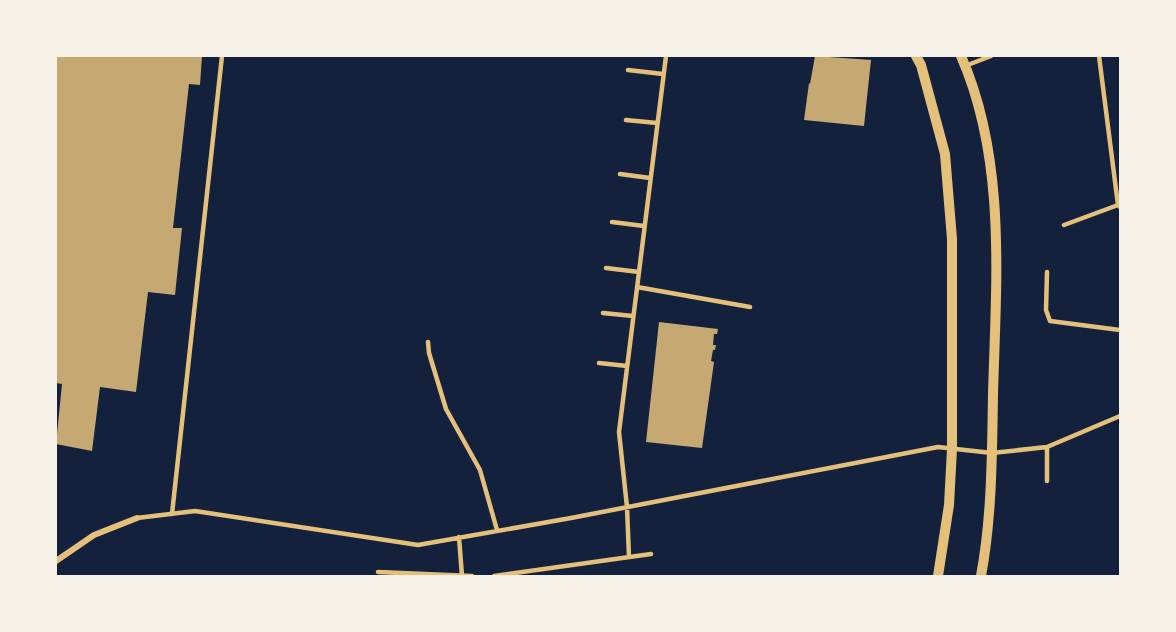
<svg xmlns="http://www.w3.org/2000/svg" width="1176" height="632" font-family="Poppins,sans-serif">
  <rect width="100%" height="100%" fill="#14213d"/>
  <path fill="#c6a872" d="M 56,56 L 202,56 L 200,85 L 189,84 L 173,228 L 182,228 L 175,295 L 148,292 L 136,392 L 100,387 L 92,451 L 56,444 L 62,384 L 56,383 Z
    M 815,56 L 871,60 L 864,126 L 804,120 L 809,83 L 810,84 Z
    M 659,322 L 718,329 L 717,334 L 714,334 L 713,345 L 716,345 L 715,350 L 713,350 L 711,361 L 714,362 L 702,448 L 646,442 Z"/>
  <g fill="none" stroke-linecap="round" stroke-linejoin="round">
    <path stroke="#e5c07b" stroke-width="4.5" d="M 1099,56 L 1118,205 L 1120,207
      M 965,66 L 991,56
      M 628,70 L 663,74
      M 626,120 L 657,123
      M 620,174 L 650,178
      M 612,222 L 644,226
      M 1064,225 L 1118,205
      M 606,268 L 639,272
      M 1047,272 L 1046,310 L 1050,321 L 1120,330
      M 637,287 L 750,307
      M 603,313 L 633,316
      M 428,342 L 429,353 L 446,409 L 480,470 L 497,530
      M 599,363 L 627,366
      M 1047,447 L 1047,481
      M 172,514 L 222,56
      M 137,518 L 195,511 L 418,545 L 571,518 L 938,447 L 992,453 L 1047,447 L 1120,416
      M 459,537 L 462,576
      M 629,557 L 627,507 L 619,432 L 666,56
      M 378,572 L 472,576
      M 494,576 L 651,554"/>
    <path stroke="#e5c07b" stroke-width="6" d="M 56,561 L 94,535 L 137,518"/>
    <path stroke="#e5c07b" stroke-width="10" d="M 916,56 L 921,65 L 945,154 L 952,239 L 952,449 L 949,505 L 938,576
      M 961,56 C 1007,160 996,283 993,394 C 992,455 992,517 981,576"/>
  </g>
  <rect width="1176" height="632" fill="none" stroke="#f6f1e7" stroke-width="114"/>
</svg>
